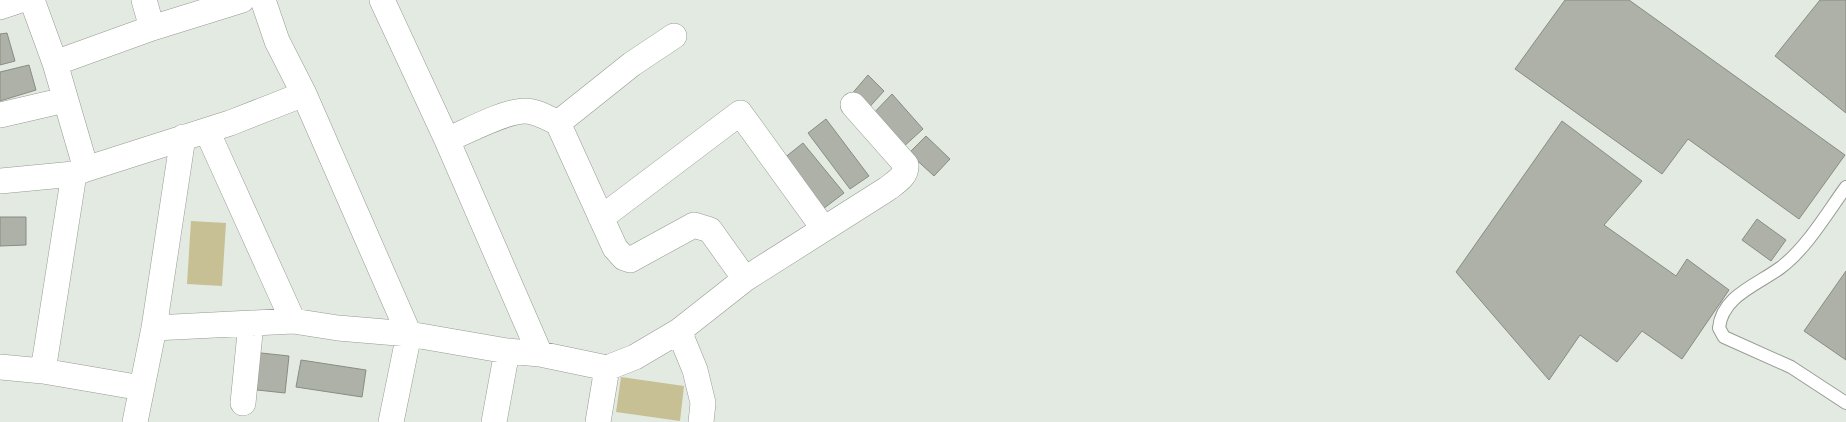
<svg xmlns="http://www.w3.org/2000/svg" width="1846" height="422" font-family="Manrope,sans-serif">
  <rect width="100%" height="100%" fill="#e3eae1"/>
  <path fill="#c7c094" d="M 191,221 L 226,223 L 222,286 L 187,284 Z
    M 621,377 L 684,386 L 680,421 L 616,412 Z"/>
  <path fill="#aeb1a7" stroke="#898c82" d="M 1565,0 L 1629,0 L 1845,155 L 1799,219 L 1688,139 L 1662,174 L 1515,69 Z
    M 1820,0 L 1846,0 L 1846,113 L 1775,56 Z
    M 7,33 L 15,61 L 0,65 L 0,34 Z
    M 29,65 L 36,90 L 0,101 L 0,72 Z
    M 868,75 L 884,91 L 864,113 L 850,96 Z
    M 892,94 L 923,129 L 902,148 L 870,117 Z
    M 826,119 L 869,176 L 850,189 L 808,133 Z
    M 1562,121 L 1642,181 L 1604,225 L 1676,276 L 1687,259 L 1729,290 L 1682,359 L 1642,331 L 1617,362 L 1580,335 L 1549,380 L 1456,272 Z
    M 926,136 L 950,159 L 934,176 L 909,153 Z
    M 803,143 L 844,193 L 823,209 L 783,159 Z
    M 0,217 L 26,217 L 26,245 L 0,246 Z
    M 1757,219 L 1786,240 L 1771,261 L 1742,240 Z
    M 1846,271 L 1846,360 L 1804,331 Z
    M 252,352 L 289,356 L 285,393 L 248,389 Z
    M 301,360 L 366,370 L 362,397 L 296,387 Z"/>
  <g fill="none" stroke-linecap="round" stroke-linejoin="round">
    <defs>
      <path id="lane" d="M 1846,187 C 1827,213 1806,249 1780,268 C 1757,285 1722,296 1719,328 L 1724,337 L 1791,367 L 1846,403"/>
      <path id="street" d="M 32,0 L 55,63
        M 144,0 L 152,28
        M 382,0 L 447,140 L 540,354
        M 0,7 L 21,0
        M 304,94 L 409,334 L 391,422
        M 0,115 L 65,100
        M 558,123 L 632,64 L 674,36
        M 207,131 L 293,321
        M 447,140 C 466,132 504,111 525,111 C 536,111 548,118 558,123 L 615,248 L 624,258 L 630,260 L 694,225 L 710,230 L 745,279
        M 86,169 L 55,63 L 152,28 L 242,0
        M 0,181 L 74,174
        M 601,218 L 740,113 L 824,229
        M 154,328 L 293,321 L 338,328 L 409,334 L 507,351 L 540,354 L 607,368 L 635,357 L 679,331 L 745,279 L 887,189 C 896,182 907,176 906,165 L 853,105
        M 679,331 L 695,370 L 703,403 L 701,422
        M 0,367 L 43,371
        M 142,388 L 43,371 L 74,174 L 86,169 L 230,123 L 304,94 L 277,41 L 263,0
        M 243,403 L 251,323
        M 135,422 L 154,328 L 183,137
        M 494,422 L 507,351
        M 598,422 L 607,368"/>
    </defs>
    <use href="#lane" stroke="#959b93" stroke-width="14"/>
    <use href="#street" stroke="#959b93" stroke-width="26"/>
    <use href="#lane" stroke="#fff" stroke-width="12"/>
    <use href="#street" stroke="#fff" stroke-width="25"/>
  </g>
</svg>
